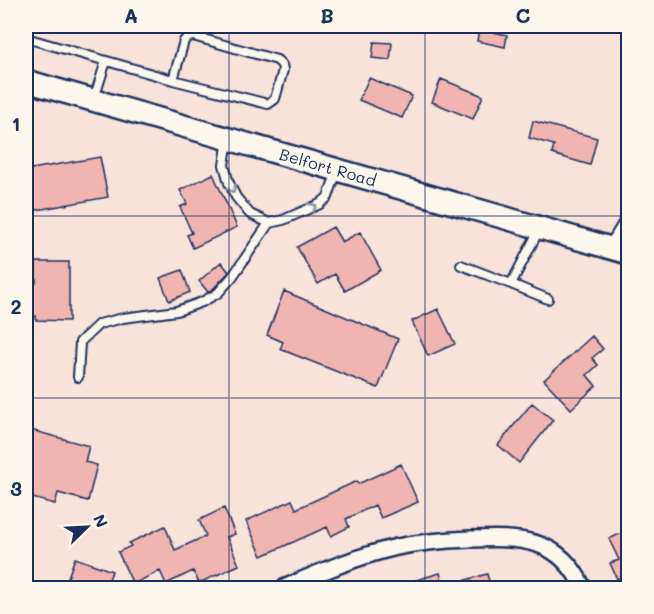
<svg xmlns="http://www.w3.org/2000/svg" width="654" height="614" font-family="Mali,sans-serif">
  <rect width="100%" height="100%" fill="#f8e3da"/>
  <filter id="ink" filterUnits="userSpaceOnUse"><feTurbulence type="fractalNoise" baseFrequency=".0167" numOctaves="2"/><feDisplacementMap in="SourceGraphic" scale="12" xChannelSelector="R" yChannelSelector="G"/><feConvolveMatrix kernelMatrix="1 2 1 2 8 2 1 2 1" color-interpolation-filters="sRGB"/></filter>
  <g filter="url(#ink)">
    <path fill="#f0b5b1" stroke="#1b2f5e" stroke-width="1.5" d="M 479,29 L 507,35 L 505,47 L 477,41 Z
      M 374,42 L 392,43 L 390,60 L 372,58 Z
      M 369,78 L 412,96 L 402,118 L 359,100 Z
      M 441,79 L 483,96 L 473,119 L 432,102 Z
      M 533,121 L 597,138 L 590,165 L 552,154 L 554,145 L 529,138 Z
      M 100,157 L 108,197 L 26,212 L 26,170 Z
      M 213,174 L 237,227 L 193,248 L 187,235 L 192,233 L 180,207 L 187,204 L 180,190 Z
      M 333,227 L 342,242 L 360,232 L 381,270 L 345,291 L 335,274 L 318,284 L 297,247 Z
      M 36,262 L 69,262 L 69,321 L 36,320 L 36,316 L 26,317 L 26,284 L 36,283 Z
      M 221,262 L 229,272 L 214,288 L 208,292 L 199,281 Z
      M 182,270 L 190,292 L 169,301 L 160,278 Z
      M 284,291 L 398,339 L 378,388 L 280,349 L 283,342 L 267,335 Z
      M 438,309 L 455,344 L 428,356 L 412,321 Z
      M 592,336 L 603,349 L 592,358 L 598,365 L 587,375 L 596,386 L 571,409 L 544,380 Z
      M 532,403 L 553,420 L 519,463 L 498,445 Z
      M 31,430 L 89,446 L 85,462 L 97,465 L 88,501 L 58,493 L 55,504 L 29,497 L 32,483 L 26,481 L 26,451 Z
      M 401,464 L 418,502 L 381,518 L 375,505 L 346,519 L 349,527 L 331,536 L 327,527 L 262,556 L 246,521 L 292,500 L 296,509 L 357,481 L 358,484 Z
      M 224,508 L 235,534 L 227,537 L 239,565 L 199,583 L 193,571 L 166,584 L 160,571 L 133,584 L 118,552 L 131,546 L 129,543 L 165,526 L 175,550 L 206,536 L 199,520 Z
      M 628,530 L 628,580 L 626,575 L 617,579 L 610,563 L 619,560 L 609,539 Z
      M 75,558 L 112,571 L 106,588 L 64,588 Z
      M 440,573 L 445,588 L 399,588 L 399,585 Z
      M 487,574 L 491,588 L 448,588 L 448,585 Z"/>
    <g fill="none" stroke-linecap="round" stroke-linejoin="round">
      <defs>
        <path id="lane" d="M 26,38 L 173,80 L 268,104 L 275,99 L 283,70 L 282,65 L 277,60 L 193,36 L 188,37 L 184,41 L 173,80
          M 94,99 L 106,61
          M 228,140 L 224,165 L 229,183 L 236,197 L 250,214 L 269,223 L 283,220 L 320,204 L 328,197 L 337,171
          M 609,246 L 628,215
          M 461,265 L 511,284 L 539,230
          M 511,284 L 548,299
          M 78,377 L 80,342 L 99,324 L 123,318 L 177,311 L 202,302 L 218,293 L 233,276 L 269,223"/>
        <path id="street" d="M 284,588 C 320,572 358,556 397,547 C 421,542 445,540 470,539 C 519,537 560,537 583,588"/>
        <g id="secondary">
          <path id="s1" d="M 26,81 L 628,253"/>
        </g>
      </defs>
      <use href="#lane" stroke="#1b2f5e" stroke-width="12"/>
      <use href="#street" stroke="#1b2f5e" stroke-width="20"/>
      <use href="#secondary" stroke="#1b2f5e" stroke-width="26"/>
      <use href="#lane" stroke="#fbf7ec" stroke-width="8"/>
      <use href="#street" stroke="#fbf7ec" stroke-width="15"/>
      <use href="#secondary" stroke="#fbf7ec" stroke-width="21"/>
    </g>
    <defs><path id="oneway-chevron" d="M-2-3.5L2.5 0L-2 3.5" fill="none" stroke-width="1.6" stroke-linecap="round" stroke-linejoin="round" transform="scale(1.5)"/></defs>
    <g stroke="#8b93a5">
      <use href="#oneway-chevron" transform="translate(232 189) rotate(66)"/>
      <use href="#oneway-chevron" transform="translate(313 207) rotate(-28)"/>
    </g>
  </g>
  <path fill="none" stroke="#1b2f5e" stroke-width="1.5" stroke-opacity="0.55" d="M 229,26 L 229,588M 425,26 L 425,588M 26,216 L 628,216M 26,398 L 628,398"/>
  <g text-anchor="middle" stroke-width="6" stroke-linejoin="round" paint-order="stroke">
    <g font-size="16" fill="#1b2f5e" stroke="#fbf7ec">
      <text dy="6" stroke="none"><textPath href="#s1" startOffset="314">Belfort Road</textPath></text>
    </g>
  </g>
  <rect width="654" height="614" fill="none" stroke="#fbf7ec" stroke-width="66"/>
  <g transform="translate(87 527) rotate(66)" stroke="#fbf7ec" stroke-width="4.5" paint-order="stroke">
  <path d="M0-4.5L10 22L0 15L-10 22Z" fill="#1b2f5e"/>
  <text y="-9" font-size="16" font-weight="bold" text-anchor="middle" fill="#1b2f5e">N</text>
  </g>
  <rect x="33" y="33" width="588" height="548" fill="none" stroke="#1b2f5e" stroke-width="2"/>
  <g font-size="20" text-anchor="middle" font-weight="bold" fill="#1b2f5e">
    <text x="131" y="23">A</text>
    <text x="327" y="23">B</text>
    <text x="523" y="23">C</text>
    <text x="16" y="131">1</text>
    <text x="16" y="314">2</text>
    <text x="16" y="496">3</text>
  </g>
</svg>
